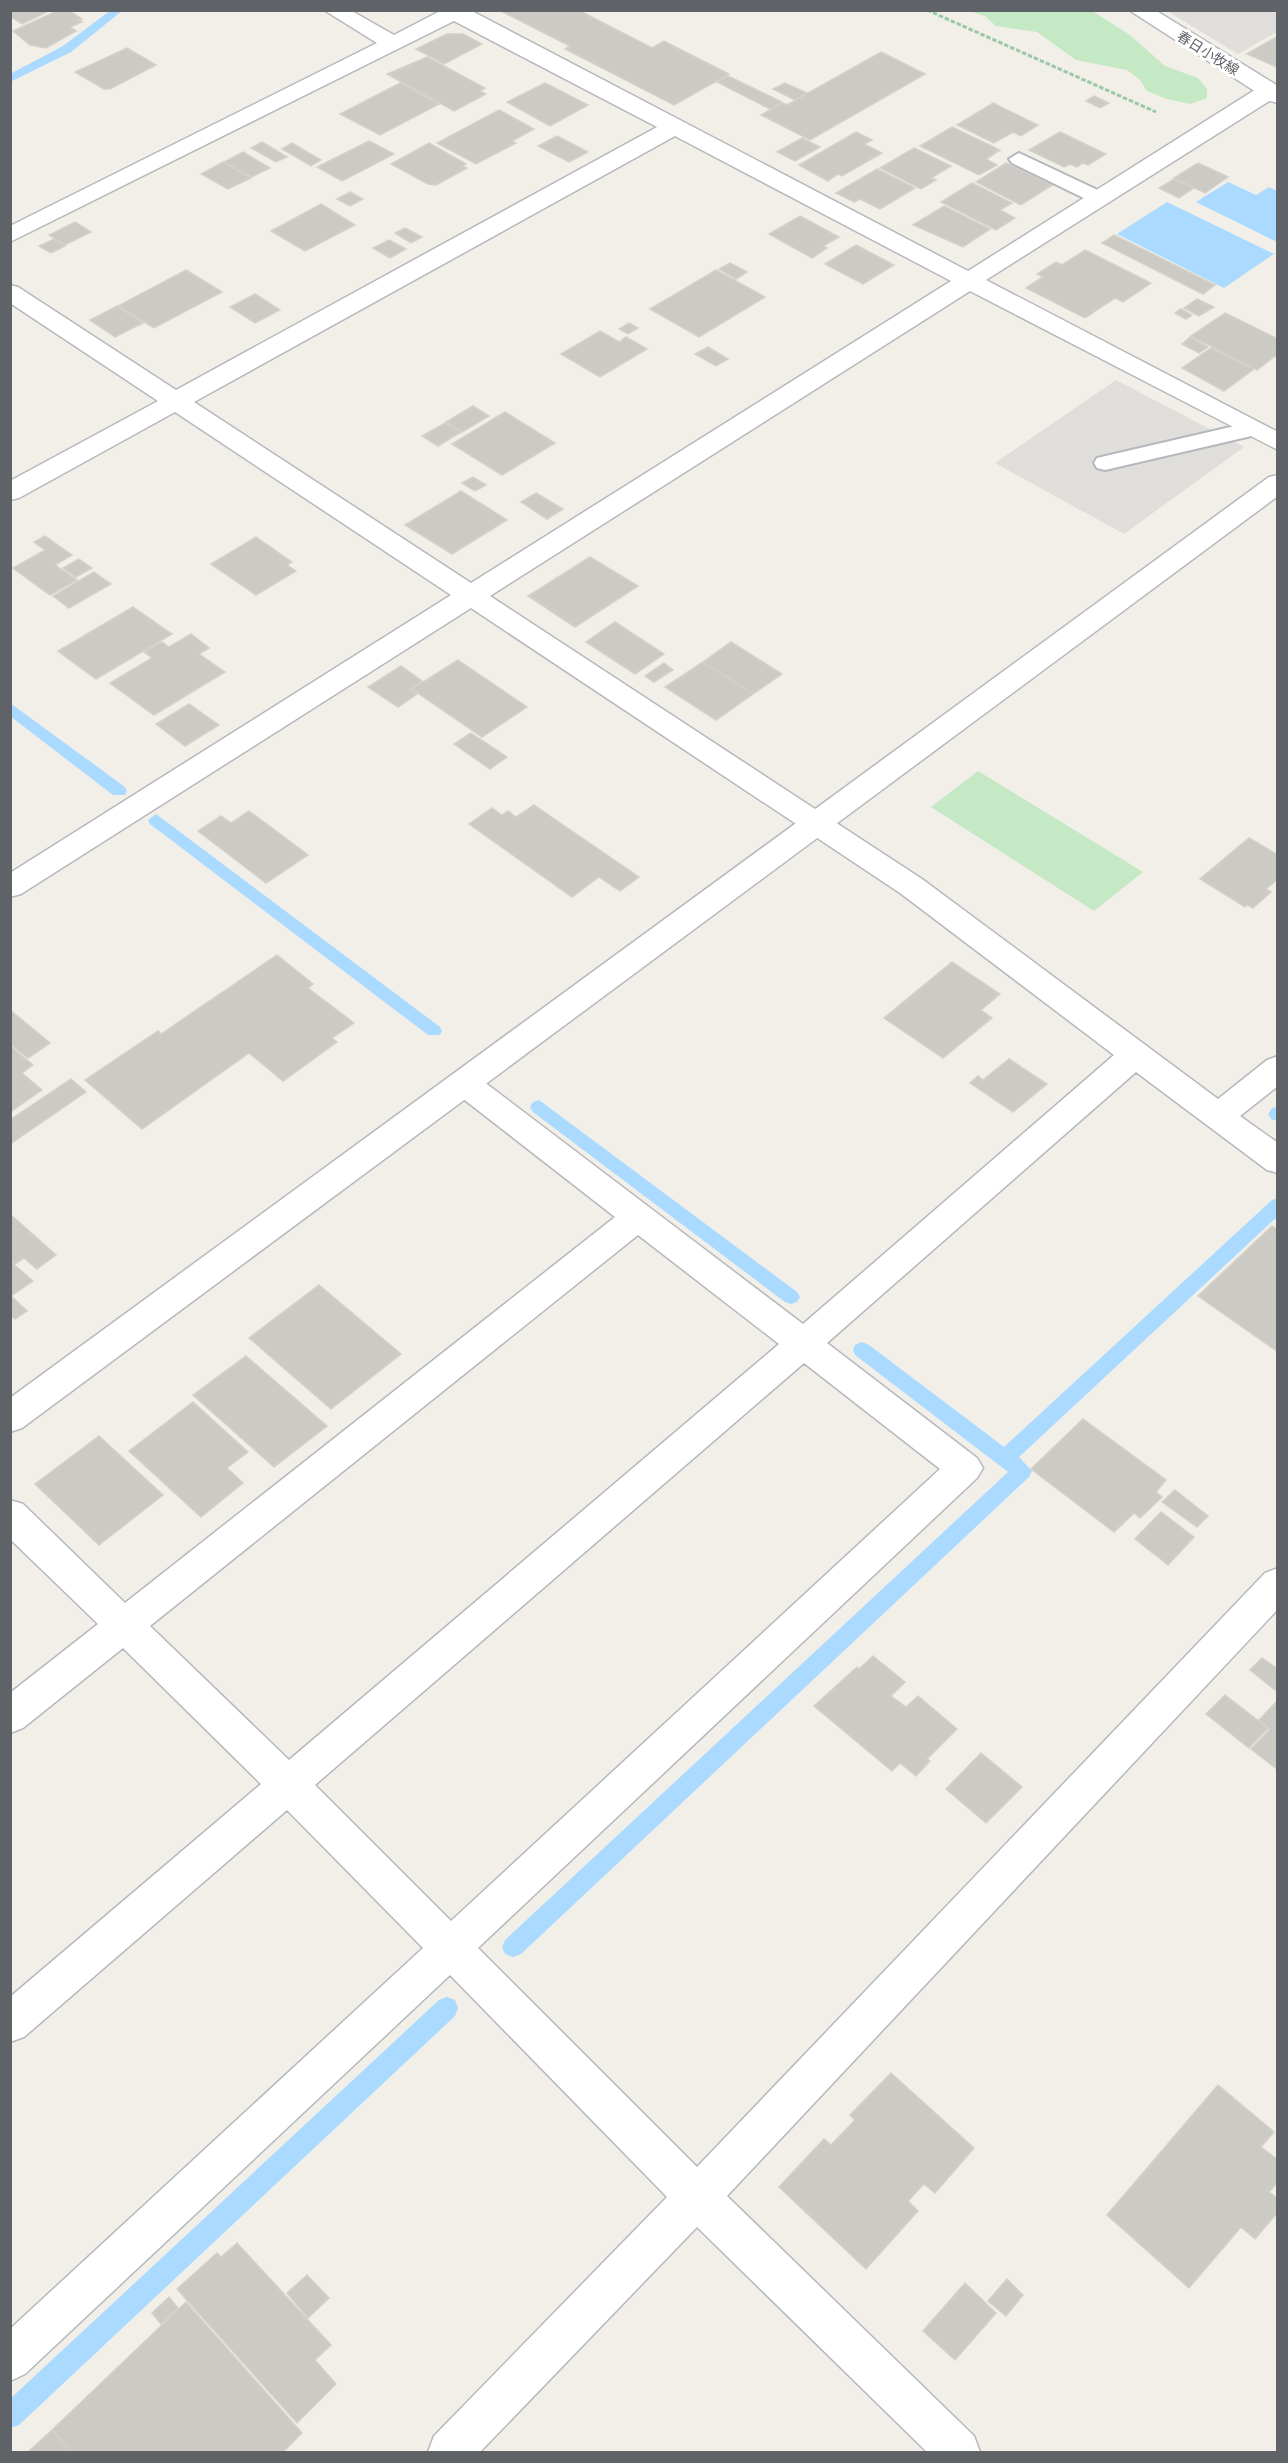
<svg xmlns="http://www.w3.org/2000/svg" width="1288" height="2463" font-family="Montserrat,'Noto Sans JP',sans-serif">
  <rect width="100%" height="100%" fill="#f1efe8"/>
  <path fill="#e0deda" d="M 1167,11 L 1277,11 L 1277,32 L 1238,54 Z
    M 1116,380 L 1244,447 L 1124,534 L 995,463 Z"/>
  <path fill="#c5e8c5" d="M 969,11 L 1092,11 L 1130,35 L 1165,66 L 1198,78 L 1207,89 L 1207,98 L 1190,104 L 1167,99 L 1147,91 L 1140,80 L 1127,70 L 1076,60 L 1037,32 L 996,26 L 985,16 Z
    M 978,771 L 1143,872 L 1094,911 L 931,807 Z"/>
  <path fill="#aadaff" d="M 1228,182 L 1256,195 L 1269,187 L 1277,191 L 1277,242 L 1196,202 Z
    M 1167,202 L 1274,254 L 1224,288 L 1117,234 Z"/>
  <g fill="none" stroke-linecap="round" stroke-linejoin="round">
    <path fill="#aadaff" fill-rule="evenodd" d="M 111,10 L 123,10 L 71,52 L 10,82 L 10,74 L 63,46 Z
      M 10,703 L 125,787 L 127,791 L 125,795 L 113,795 L 10,716 Z
      M 156,814 L 440,1027 L 442,1031 L 440,1035 L 428,1035 L 150,824 L 148,820 Z
      M 539,1100 L 797,1292 L 800,1297 L 797,1302 L 791,1304 L 785,1302 L 533,1112 L 530,1107 L 533,1102 Z
      M 1278,1107 L 1278,1120 L 1277,1121 L 1271,1119 L 1268,1114 L 1272,1108 Z
      M 1278,1198 L 1278,1216 L 1019,1457 L 1032,1471 L 1029,1477 L 521,1954 L 513,1957 L 505,1954 L 502,1947 L 505,1940 L 1008,1472 L 855,1355 L 853,1350 L 855,1345 L 862,1342 L 869,1345 L 1004,1447 L 1272,1200 Z
      M 447,1997 L 455,2000 L 458,2008 L 455,2016 L 19,2425 L 10,2428 L 10,2399 L 439,2000 Z"/>
  </g>
  <path fill="#cccac5" stroke="#d6d1c6" stroke-width="1.5" d="M 10,10 L 44,10 L 47,12 L 22,24 L 10,16 Z
    M 59,10 L 68,10 L 82,19 L 78,20 L 82,22 L 70,27 L 76,31 L 46,48 L 30,45 L 13,31 Z
    M 578,10 L 652,48 L 664,41 L 729,74 L 674,105 L 565,49 L 570,46 L 501,11 Z
    M 447,34 L 463,34 L 482,44 L 444,64 L 416,49 Z
    M 1278,36 L 1277,67 L 1247,54 Z
    M 127,48 L 156,65 L 110,89 L 104,89 L 75,72 Z
    M 881,52 L 925,74 L 810,140 L 761,115 L 783,103 L 787,105 Z
    M 427,57 L 485,88 L 480,91 L 486,94 L 454,111 L 387,74 Z
    M 728,76 L 782,102 L 770,109 L 717,82 Z
    M 400,83 L 439,104 L 380,135 L 340,114 Z
    M 545,83 L 588,105 L 550,126 L 507,102 Z
    M 785,83 L 807,93 L 795,100 L 773,89 Z
    M 1094,96 L 1109,103 L 1100,108 L 1086,101 Z
    M 993,103 L 1038,125 L 1021,136 L 1013,132 L 994,143 L 957,125 Z
    M 499,110 L 534,129 L 512,141 L 516,143 L 476,164 L 437,143 Z
    M 952,127 L 1000,150 L 986,159 L 997,165 L 979,175 L 920,146 Z
    M 856,132 L 872,140 L 864,144 L 882,153 L 842,176 L 838,174 L 828,181 L 799,165 Z
    M 1060,132 L 1106,154 L 1088,165 L 1083,163 L 1077,167 L 1070,164 L 1064,167 L 1029,150 Z
    M 557,136 L 588,152 L 569,162 L 538,146 Z
    M 802,138 L 820,147 L 795,161 L 777,152 Z
    M 369,141 L 394,154 L 342,181 L 317,167 Z
    M 262,142 L 287,157 L 276,162 L 251,148 Z
    M 292,143 L 321,160 L 311,166 L 282,149 Z
    M 429,143 L 466,164 L 462,166 L 467,168 L 436,185 L 428,184 L 391,164 Z
    M 914,148 L 951,166 L 931,178 L 936,180 L 921,189 L 880,168 Z
    M 243,152 L 270,168 L 251,177 L 224,162 Z
    M 223,162 L 251,178 L 228,189 L 201,174 Z
    M 1006,163 L 1052,185 L 1021,205 L 976,182 Z
    M 1198,163 L 1228,177 L 1205,193 L 1174,178 Z
    M 877,169 L 915,188 L 880,209 L 860,199 L 854,202 L 836,193 Z
    M 1174,179 L 1194,188 L 1179,198 L 1159,188 Z
    M 972,183 L 1012,203 L 1000,210 L 1015,218 L 996,230 L 941,202 Z
    M 350,192 L 363,199 L 350,206 L 337,199 Z
    M 321,204 L 355,225 L 305,251 L 271,231 Z
    M 944,206 L 990,229 L 963,247 L 913,225 Z
    M 800,216 L 839,237 L 823,246 L 827,248 L 812,258 L 769,234 Z
    M 75,222 L 91,232 L 65,245 L 49,235 Z
    M 405,228 L 422,237 L 411,243 L 395,233 Z
    M 1114,235 L 1215,285 L 1203,294 L 1102,243 Z
    M 54,239 L 65,246 L 51,253 L 39,246 Z
    M 389,240 L 406,249 L 390,258 L 373,248 Z
    M 856,245 L 894,265 L 863,284 L 825,264 Z
    M 1085,250 L 1151,283 L 1123,302 L 1115,298 L 1085,318 L 1026,288 L 1043,277 L 1037,274 L 1056,262 L 1062,265 Z
    M 730,263 L 747,272 L 736,279 L 719,269 Z
    M 186,270 L 222,292 L 154,328 L 118,306 Z
    M 716,270 L 765,297 L 699,337 L 650,309 Z
    M 255,294 L 280,310 L 255,323 L 230,307 Z
    M 1197,299 L 1214,307 L 1199,316 L 1184,308 Z
    M 117,306 L 143,323 L 115,337 L 90,320 Z
    M 1181,309 L 1192,315 L 1186,319 L 1175,313 Z
    M 1225,313 L 1278,339 L 1278,358 L 1275,356 L 1257,370 L 1191,336 Z
    M 629,323 L 638,328 L 628,334 L 619,329 Z
    M 600,331 L 619,342 L 626,337 L 647,349 L 600,377 L 561,354 Z
    M 1190,337 L 1208,347 L 1199,353 L 1182,344 Z
    M 708,347 L 728,359 L 716,366 L 695,354 Z
    M 1211,348 L 1254,369 L 1224,391 L 1182,368 Z
    M 473,406 L 489,416 L 462,432 L 446,422 Z
    M 505,412 L 555,443 L 502,475 L 452,444 Z
    M 445,423 L 461,432 L 438,446 L 422,436 Z
    M 473,477 L 486,485 L 475,491 L 462,483 Z
    M 461,491 L 507,520 L 452,554 L 405,525 Z
    M 536,493 L 563,509 L 547,519 L 521,502 Z
    M 45,536 L 72,555 L 55,565 L 77,580 L 50,595 L 13,568 L 45,550 L 34,542 Z
    M 256,537 L 292,562 L 287,565 L 296,571 L 256,595 L 211,564 Z
    M 590,557 L 638,586 L 575,627 L 528,596 Z
    M 79,559 L 92,568 L 76,577 L 63,568 Z
    M 94,572 L 111,584 L 69,608 L 53,596 Z
    M 133,607 L 172,634 L 96,679 L 58,651 Z
    M 615,622 L 664,654 L 635,674 L 586,642 Z
    M 191,634 L 209,648 L 199,654 L 225,672 L 154,715 L 110,683 L 152,658 L 144,652 L 162,642 L 169,647 Z
    M 731,642 L 782,674 L 753,694 L 703,662 Z
    M 458,660 L 527,707 L 482,737 L 412,689 Z
    M 703,662 L 753,694 L 716,720 L 665,687 Z
    M 664,663 L 673,670 L 654,682 L 645,676 Z
    M 401,666 L 422,681 L 410,689 L 417,694 L 398,707 L 368,687 Z
    M 189,704 L 219,725 L 185,746 L 156,724 Z
    M 471,733 L 507,757 L 490,769 L 454,744 Z
    M 534,805 L 639,877 L 620,891 L 599,877 L 572,897 L 469,824 L 492,808 L 502,815 L 508,811 L 516,817 Z
    M 249,811 L 308,855 L 266,883 L 198,831 L 221,816 L 231,823 Z
    M 1249,838 L 1278,855 L 1278,879 L 1266,889 L 1271,892 L 1253,908 L 1247,905 L 1245,907 L 1200,879 Z
    M 277,955 L 313,984 L 308,988 L 354,1023 L 332,1038 L 337,1042 L 283,1081 L 249,1053 L 142,1129 L 85,1080 L 158,1031 L 161,1034 Z
    M 952,962 L 1000,994 L 981,1010 L 992,1018 L 943,1058 L 884,1018 Z
    M 10,1010 L 50,1043 L 28,1058 L 10,1044 Z
    M 10,1046 L 33,1065 L 22,1073 L 42,1090 L 10,1112 Z
    M 1009,1059 L 1047,1084 L 1013,1112 L 970,1083 L 978,1076 L 983,1080 Z
    M 71,1079 L 86,1092 L 10,1144 L 10,1120 Z
    M 10,1214 L 56,1255 L 37,1269 L 24,1258 L 15,1264 L 10,1261 Z
    M 1272,1226 L 1278,1230 L 1278,1352 L 1198,1296 Z
    M 10,1261 L 33,1281 L 11,1296 L 27,1311 L 15,1319 L 10,1315 Z
    M 319,1285 L 401,1354 L 331,1409 L 249,1338 Z
    M 246,1356 L 327,1426 L 274,1467 L 193,1395 Z
    M 193,1402 L 248,1452 L 227,1468 L 243,1483 L 201,1517 L 129,1451 Z
    M 1083,1419 L 1166,1480 L 1156,1492 L 1162,1497 L 1140,1518 L 1134,1513 L 1114,1532 L 1031,1469 Z
    M 99,1436 L 163,1495 L 99,1545 L 35,1484 Z
    M 1175,1490 L 1208,1516 L 1197,1527 L 1162,1502 Z
    M 1161,1512 L 1194,1537 L 1168,1565 L 1135,1539 Z
    M 873,1656 L 905,1682 L 891,1696 L 906,1707 L 918,1696 L 957,1729 L 927,1759 L 930,1761 L 916,1776 L 900,1763 L 892,1771 L 814,1706 L 857,1667 L 859,1669 Z
    M 1262,1658 L 1278,1669 L 1278,1687 L 1275,1690 L 1250,1670 Z
    M 1225,1695 L 1268,1728 L 1249,1748 L 1206,1714 Z
    M 1278,1700 L 1278,1770 L 1251,1749 L 1270,1729 L 1259,1720 Z
    M 981,1753 L 1022,1787 L 986,1823 L 946,1789 Z
    M 891,2073 L 974,2148 L 935,2193 L 924,2184 L 908,2201 L 918,2211 L 866,2269 L 779,2187 L 824,2139 L 831,2145 L 855,2120 L 850,2115 Z
    M 1218,2085 L 1274,2132 L 1261,2147 L 1278,2160 L 1278,2182 L 1269,2192 L 1278,2199 L 1278,2212 L 1255,2239 L 1241,2227 L 1189,2288 L 1107,2215 Z
    M 237,2243 L 331,2345 L 315,2360 L 336,2384 L 297,2423 L 177,2289 L 217,2253 L 221,2257 Z
    M 307,2275 L 329,2298 L 308,2318 L 287,2293 Z
    M 1007,2279 L 1023,2295 L 1006,2316 L 988,2301 Z
    M 965,2283 L 996,2313 L 955,2360 L 923,2331 Z
    M 169,2297 L 178,2308 L 161,2324 L 152,2313 Z
    M 186,2302 L 302,2433 L 283,2452 L 71,2452 L 52,2430 Z
    M 52,2430 L 71,2452 L 28,2452 Z"/>
  <g fill="none" stroke-linecap="round" stroke-linejoin="round">
    <defs>
      <path id="service" d="M 1019,153 L 1106,194 L 1109,198 L 1106,202 L 1092,202 L 1012,163 L 1009,159 Z
        M 1252,422 L 1260,424 L 1263,429 L 1260,434 L 1105,470 L 1097,468 L 1094,463 L 1097,458 Z"/>
      <path id="minor" d="M 324,10 L 350,10 L 394,35 L 442,10 L 470,10 L 968,271 L 1261,86 L 1269,84 L 1278,87 L 1277,96 L 986,280 L 1278,432 L 1278,450 L 970,291 L 490,596 L 922,879 L 1218,1099 L 1267,1060 L 1278,1056 L 1278,1086 L 1240,1116 L 1278,1143 L 1278,1173 L 1267,1170 L 1136,1072 L 827,1343 L 977,1458 L 983,1468 L 977,1478 L 478,1948 L 697,2167 L 1265,1573 L 1278,1568 L 1278,1609 L 727,2196 L 974,2436 L 980,2452 L 927,2452 L 697,2227 L 480,2452 L 428,2452 L 434,2436 L 667,2197 L 450,1975 L 25,2374 L 10,2381 L 10,2329 L 423,1948 L 287,1810 L 24,2037 L 10,2042 L 10,1997 L 261,1784 L 123,1648 L 23,1728 L 10,1733 L 10,1693 L 98,1624 L 10,1539 L 10,1500 L 23,1504 L 125,1603 L 615,1217 L 453,1091 L 448,1083 L 453,1075 L 464,1071 L 475,1075 L 803,1324 L 1114,1055 L 900,893 L 471,608 L 21,894 L 10,897 L 10,873 L 451,595 L 175,412 L 19,498 L 10,500 L 10,481 L 158,401 L 10,303 L 10,285 L 18,287 L 176,390 L 657,127 L 454,21 L 10,242 L 10,226 L 377,43 ZM 675,136 L 951,281 L 471,583 L 194,402 ZM 638,1235 L 779,1344 L 289,1760 L 150,1626 ZM 804,1363 L 940,1469 L 451,1921 L 315,1785 Z"/>
      <path id="tertiary" d="M 1278,475 L 1278,496 L 22,1428 L 10,1432 L 10,1398 L 1269,477 Z"/>
      <path id="secondary" d="M 1129,10 L 1155,10 L 1278,86 L 1278,103 L 1270,101 Z"/>
    </defs>
    <use href="#service" stroke="#b5b8bc" stroke-width="4"/>
    <use href="#minor" stroke="#b5b8bc" stroke-width="3"/>
    <use href="#tertiary" stroke="#b5b8bc" stroke-width="3"/>
    <use href="#secondary" stroke="#b6babf" stroke-width="3"/>
    <path stroke="#9cc7a9" stroke-width="3" stroke-dasharray="4.5 2" stroke-linecap="butt" d="M 927,10 L 1156,112"/>
    <use href="#service" fill="#fff" fill-rule="evenodd"/>
    <use href="#minor" fill="#fff" fill-rule="evenodd"/>
    <use href="#tertiary" fill="#fff" fill-rule="evenodd"/>
    <use href="#secondary" fill="#fff" fill-rule="evenodd"/>
  </g>
  <g text-anchor="middle" stroke-width="6" stroke-linejoin="round" paint-order="stroke">
    <g font-size="14" fill="#5f6368" stroke="#fff">
      <text transform="translate(1208 53) rotate(32)" y="5">春日小牧線</text>
    </g>
  </g>
  <rect width="1288" height="2463" fill="none" stroke="#5f6368" stroke-width="24"/>
</svg>
